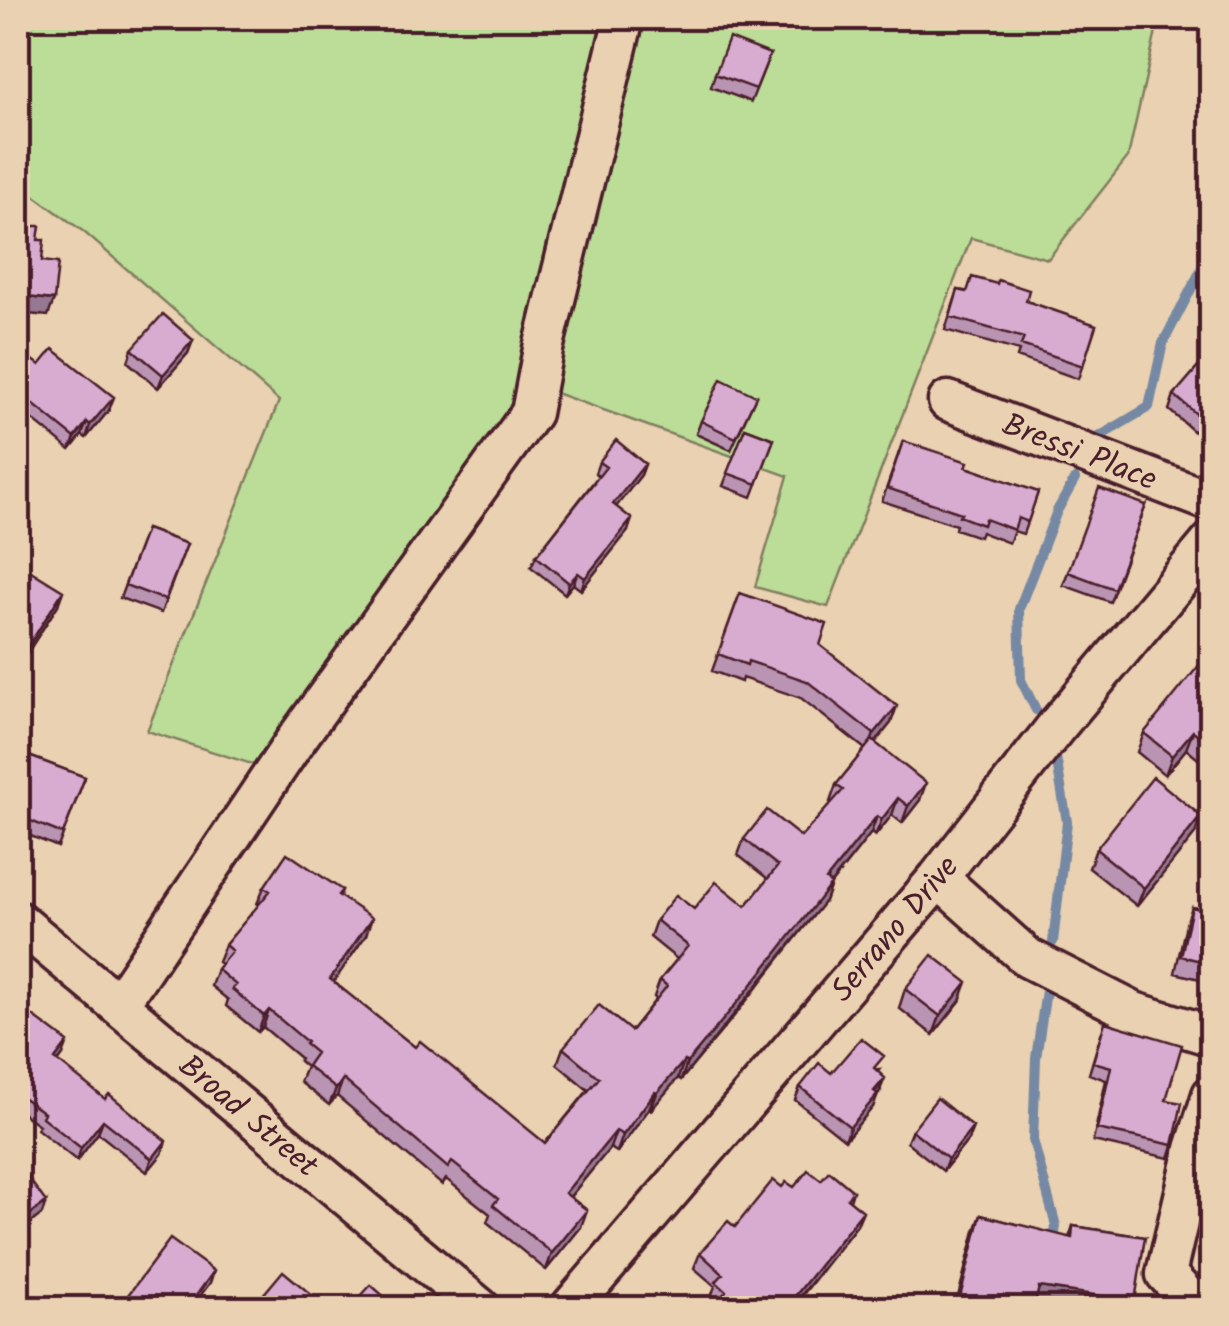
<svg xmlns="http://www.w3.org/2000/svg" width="1229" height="1326" font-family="Kalam,sans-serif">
  <rect width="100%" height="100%" fill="#e9d1b1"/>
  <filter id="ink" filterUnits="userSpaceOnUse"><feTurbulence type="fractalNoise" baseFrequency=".01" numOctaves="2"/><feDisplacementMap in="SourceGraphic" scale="20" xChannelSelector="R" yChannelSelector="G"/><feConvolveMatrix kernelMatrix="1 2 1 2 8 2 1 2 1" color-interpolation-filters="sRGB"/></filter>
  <g filter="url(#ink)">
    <path fill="#bbdd97" stroke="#827e61" stroke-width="2.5" d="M 18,18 L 1159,18 L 1128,157 L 1048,259 L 971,238 L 828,607 L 755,587 L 788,476 L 553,392 L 268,769 L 147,731 L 279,401 L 84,232 L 29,192 L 18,189 Z"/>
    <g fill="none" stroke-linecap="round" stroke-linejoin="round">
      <path stroke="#7689a4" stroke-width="10" d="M 1097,438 L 1149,407 L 1163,343 L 1212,249
        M 1036,710 L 1021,680 L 1019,609 L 1057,511 L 1075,479
        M 1053,942 L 1067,822 L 1054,745
        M 1047,984 L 1036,1058 L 1033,1140 L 1056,1226 L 1053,1244"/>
      <defs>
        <path id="minor" d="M 948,401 L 1212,502
          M 938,878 L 1028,958 L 1134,1012 L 1212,1036
          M 18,921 L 480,1308
          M 118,1005 L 293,744 L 531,413 L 543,349 L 624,18
          M 1212,1095 L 1195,1149 L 1166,1274 L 1189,1299 L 1212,1304
          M 570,1308 L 938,878 L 1056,727 L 1212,541"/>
      </defs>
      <use href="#minor" stroke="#4a1f2b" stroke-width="45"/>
      <use href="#minor" stroke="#e9d1b1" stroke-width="38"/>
    </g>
    <path fill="#ba94b3" stroke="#4a1f2b" stroke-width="2.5" d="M 770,54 L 751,102 L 711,87 L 715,74 Z
      M 958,290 L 1026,301 L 1096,325 L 1078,379 L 1017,357 L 1019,351 L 945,330 Z
      M 193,340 L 188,353 L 158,388 L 128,362 L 132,349 Z
      M 1212,351 L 1212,447 L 1169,410 L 1174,395 Z
      M 18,380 L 109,410 L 86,438 L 82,435 L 70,450 L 18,408 Z
      M 756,396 L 731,450 L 696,434 L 701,421 Z
      M 745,428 L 774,439 L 752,497 L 723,486 Z
      M 903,441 L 966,467 L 1038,492 L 1023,534 L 1014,531 L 1009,543 L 981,532 L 979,537 L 955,529 L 956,525 L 882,501 Z
      M 599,462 L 645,464 L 641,475 L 616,506 L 628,531 L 581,590 L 573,584 L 565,594 L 531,567 L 536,556 L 598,476 L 595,473 Z
      M 1146,505 L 1110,602 L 1063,585 L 1068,572 Z
      M 146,529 L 187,544 L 161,613 L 120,598 Z
      M 18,563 L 58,605 L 24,658 L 18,654 Z
      M 740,593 L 820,645 L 891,723 L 875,743 L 920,800 L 902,823 L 892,815 L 875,836 L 871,833 L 831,884 L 825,901 L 740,1009 L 681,1080 L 678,1078 L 651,1110 L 649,1109 L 617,1152 L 610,1148 L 570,1197 L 581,1227 L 546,1270 L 487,1222 L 490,1214 L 446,1179 L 442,1185 L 337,1096 L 329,1105 L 300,1082 L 306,1067 L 299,1061 L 300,1058 L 263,1027 L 258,1032 L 226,1006 L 228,1000 L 211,986 L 217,969 L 221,964 L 218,962 L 225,945 L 259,905 L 257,904 L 264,887 L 342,890 L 340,896 L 366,935 L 333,982 L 415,1047 L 545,1143 L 588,1090 L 557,1064 L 563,1048 L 631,1031 L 656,999 L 654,997 L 660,980 L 677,959 L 650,937 L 656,920 L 694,909 L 746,906 L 768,879 L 738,855 L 744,839 L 801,837 L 832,803 L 830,802 L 836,785 L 865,749 L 801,698 L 742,678 L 741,682 L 712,671 Z
      M 1212,664 L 1212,753 L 1203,763 L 1186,749 L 1165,775 L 1137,752 L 1144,733 Z
      M 18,752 L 85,777 L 58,847 L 18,831 Z
      M 1195,834 L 1137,906 L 1089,868 L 1096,849 Z
      M 1192,907 L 1212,912 L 1212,982 L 1175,973 L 1186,924 Z
      M 905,989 L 960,1001 L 933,1035 L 899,1008 Z
      M 18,1005 L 63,1055 L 58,1062 L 162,1154 L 147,1172 L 98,1133 L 77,1161 L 37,1129 L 39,1125 L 18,1110 Z
      M 1101,1034 L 1166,1100 L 1173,1145 L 1169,1158 L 1093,1141 L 1106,1080 L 1089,1074 Z
      M 879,1069 L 877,1071 L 881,1091 L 877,1095 L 873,1107 L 845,1140 L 795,1100 L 800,1087 L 831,1073 Z
      M 912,1130 L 968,1140 L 943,1171 L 907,1142 Z
      M 821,1180 L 853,1191 L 850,1200 L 857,1225 L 798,1301 L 825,1308 L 718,1308 L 719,1304 L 711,1297 L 715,1286 L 694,1268 L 700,1253 L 735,1227 L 782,1187 L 794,1187 Z
      M 981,1215 L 1069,1238 L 1073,1226 L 1145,1237 L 1035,1303 L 1034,1308 L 955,1308 L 975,1231 Z"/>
    <path fill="#977892" stroke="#4a1f2b" stroke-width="2.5" d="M 18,296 L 54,300 L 48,316 L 18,313 Z
      M 193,340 L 188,353 L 158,388 L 163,375 Z
      M 114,397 L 109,410 L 86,438 L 90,425 Z
      M 87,422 L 82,435 L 70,450 L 75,438 Z
      M 645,464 L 641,475 L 609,516 L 613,504 Z
      M 632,519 L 628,531 L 581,590 L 585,578 Z
      M 578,573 L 573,584 L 565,594 L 569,583 Z
      M 63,591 L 58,605 L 24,658 L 29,645 Z
      M 897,706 L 891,723 L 868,751 L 874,734 Z
      M 1193,731 L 1186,749 L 1165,775 L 1172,756 Z
      M 1212,743 L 1212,753 L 1203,763 L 1210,744 Z
      M 926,783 L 920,800 L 902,823 L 908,806 Z
      M 898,798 L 892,815 L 875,836 L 882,819 Z
      M 877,816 L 871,833 L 820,897 L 826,880 Z
      M 1201,816 L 1195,834 L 1137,906 L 1144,888 Z
      M 831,884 L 825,901 L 681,1080 L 687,1063 Z
      M 372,918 L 366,935 L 324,996 L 330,979 Z
      M 967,982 L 960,1001 L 933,1035 L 940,1016 Z
      M 269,1010 L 263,1027 L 258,1032 L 264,1016 Z
      M 68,1042 L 63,1055 L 50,1072 L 55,1059 Z
      M 684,1061 L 678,1078 L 651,1110 L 657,1093 Z
      M 885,1078 L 873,1107 L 845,1140 L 850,1127 Z
      M 343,1079 L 337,1096 L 329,1105 L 336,1089 Z
      M 655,1092 L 649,1109 L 617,1152 L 623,1135 Z
      M 103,1120 L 98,1133 L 77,1161 L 81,1148 Z
      M 973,1127 L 968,1140 L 943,1171 L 948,1159 Z
      M 616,1131 L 610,1148 L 559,1210 L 565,1193 Z
      M 166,1141 L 162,1154 L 147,1172 L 152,1159 Z
      M 46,1202 L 42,1214 L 18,1233 L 18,1224 Z
      M 587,1210 L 581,1227 L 546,1270 L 552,1253 Z
      M 863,1211 L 857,1225 L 791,1308 L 792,1300 Z
      M 214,1271 L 210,1283 L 191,1308 L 187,1308 Z
      M 1039,1287 L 1135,1301 L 1132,1308 L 1071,1308 L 1034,1303 Z"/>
    <path fill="#d8acd0" stroke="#4a1f2b" stroke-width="2.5" d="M 729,38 L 770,54 L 756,89 L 715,74 Z
      M 29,197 L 27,226 L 40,226 L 38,240 L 44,240 L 42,261 L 58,263 L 54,300 L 18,296 L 18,205 Z
      M 972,277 L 997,284 L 998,280 L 1029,290 L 1026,301 L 1096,325 L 1083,366 L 1021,345 L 1024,338 L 950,317 L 958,290 L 967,292 Z
      M 163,314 L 193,340 L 163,375 L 132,349 Z
      M 53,349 L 114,397 L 90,425 L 87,422 L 75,438 L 18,392 L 18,380 L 33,360 L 40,365 Z
      M 1212,351 L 1212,427 L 1174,395 Z
      M 721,379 L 756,396 L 736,438 L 701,421 Z
      M 745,428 L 774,439 L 757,484 L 727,473 Z
      M 616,440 L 645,464 L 613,504 L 632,519 L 585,578 L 578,573 L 569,583 L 536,556 L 606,467 L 599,462 Z
      M 903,441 L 968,462 L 966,467 L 1038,492 L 1028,522 L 1018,518 L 1014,530 L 985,519 L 983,525 L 959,516 L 961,513 L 887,488 Z
      M 1099,488 L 1146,505 L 1114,589 L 1068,572 Z
      M 146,529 L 187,544 L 165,600 L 125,585 Z
      M 18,563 L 63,591 L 29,645 L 18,637 Z
      M 740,593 L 827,624 L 820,645 L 897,706 L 874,734 L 807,681 L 748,661 L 747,665 L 718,654 Z
      M 1205,658 L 1212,664 L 1212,743 L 1210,744 L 1193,731 L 1172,756 L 1144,733 Z
      M 872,740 L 926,783 L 908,806 L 898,798 L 882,819 L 877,816 L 826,880 L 831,884 L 746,992 L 687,1063 L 684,1061 L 657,1093 L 655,1092 L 623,1135 L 616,1131 L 565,1193 L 587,1210 L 552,1253 L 493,1205 L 498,1199 L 452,1162 L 448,1168 L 343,1079 L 336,1089 L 307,1066 L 316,1053 L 305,1044 L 307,1042 L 269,1010 L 264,1016 L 232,989 L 236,985 L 217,969 L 232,951 L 225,945 L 270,891 L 264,887 L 287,853 L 342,890 L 338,895 L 372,918 L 330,979 L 415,1047 L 420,1041 L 545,1143 L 599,1078 L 563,1048 L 599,1005 L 631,1031 L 667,986 L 660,980 L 688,946 L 656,920 L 676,895 L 694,909 L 716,882 L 746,906 L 778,866 L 744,839 L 767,810 L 801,837 L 843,790 L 836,785 Z
      M 18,752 L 85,777 L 63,834 L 18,816 Z
      M 1153,777 L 1201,816 L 1144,888 L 1096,849 Z
      M 1192,907 L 1212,912 L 1212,964 L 1181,956 Z
      M 932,955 L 967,982 L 940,1016 L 905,989 Z
      M 18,1005 L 68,1042 L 55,1059 L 105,1099 L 109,1094 L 166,1141 L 152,1159 L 103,1120 L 81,1148 L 42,1117 L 44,1113 L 18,1094 L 18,1070 L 20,1067 L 18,1066 Z
      M 1105,1022 L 1182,1045 L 1166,1100 L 1182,1103 L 1173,1145 L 1097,1129 L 1111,1067 L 1093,1062 Z
      M 861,1038 L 884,1056 L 874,1068 L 885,1078 L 874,1091 L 878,1094 L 850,1127 L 800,1087 L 819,1063 L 831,1073 Z
      M 937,1098 L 973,1127 L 948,1159 L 912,1130 Z
      M 20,1167 L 46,1202 L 18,1224 L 18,1169 Z
      M 808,1170 L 821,1180 L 829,1171 L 853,1191 L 847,1198 L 863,1211 L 792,1300 L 825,1306 L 825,1308 L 738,1308 L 723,1295 L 726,1291 L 716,1282 L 723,1274 L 700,1253 L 728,1221 L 735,1227 L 773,1180 L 782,1187 L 786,1182 L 794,1187 Z
      M 981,1215 L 1072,1238 L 1073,1226 L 1145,1237 L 1135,1301 L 1039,1287 L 1034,1308 L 988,1308 L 959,1301 Z
      M 170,1239 L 214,1271 L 187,1308 L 121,1308 L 119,1307 Z
      M 283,1271 L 326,1307 L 325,1308 L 252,1308 Z
      M 371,1285 L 397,1308 L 350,1308 Z"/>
  </g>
  <g text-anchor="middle" stroke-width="10" stroke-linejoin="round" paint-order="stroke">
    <g font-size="32" fill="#4a1f2b" stroke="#e9d1b1">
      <text transform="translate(1080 451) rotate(21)" y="11">Bressi Place</text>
      <text transform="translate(894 928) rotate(-50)" y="11">Serrano Drive</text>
      <text transform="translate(249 1115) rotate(40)" y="11">Broad Street</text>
    </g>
  </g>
  <rect width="1229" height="1326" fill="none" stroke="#e9d1b1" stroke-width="60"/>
  <rect x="30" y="30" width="1169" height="1266" fill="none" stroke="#4a1f2b" stroke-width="4" filter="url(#ink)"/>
</svg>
